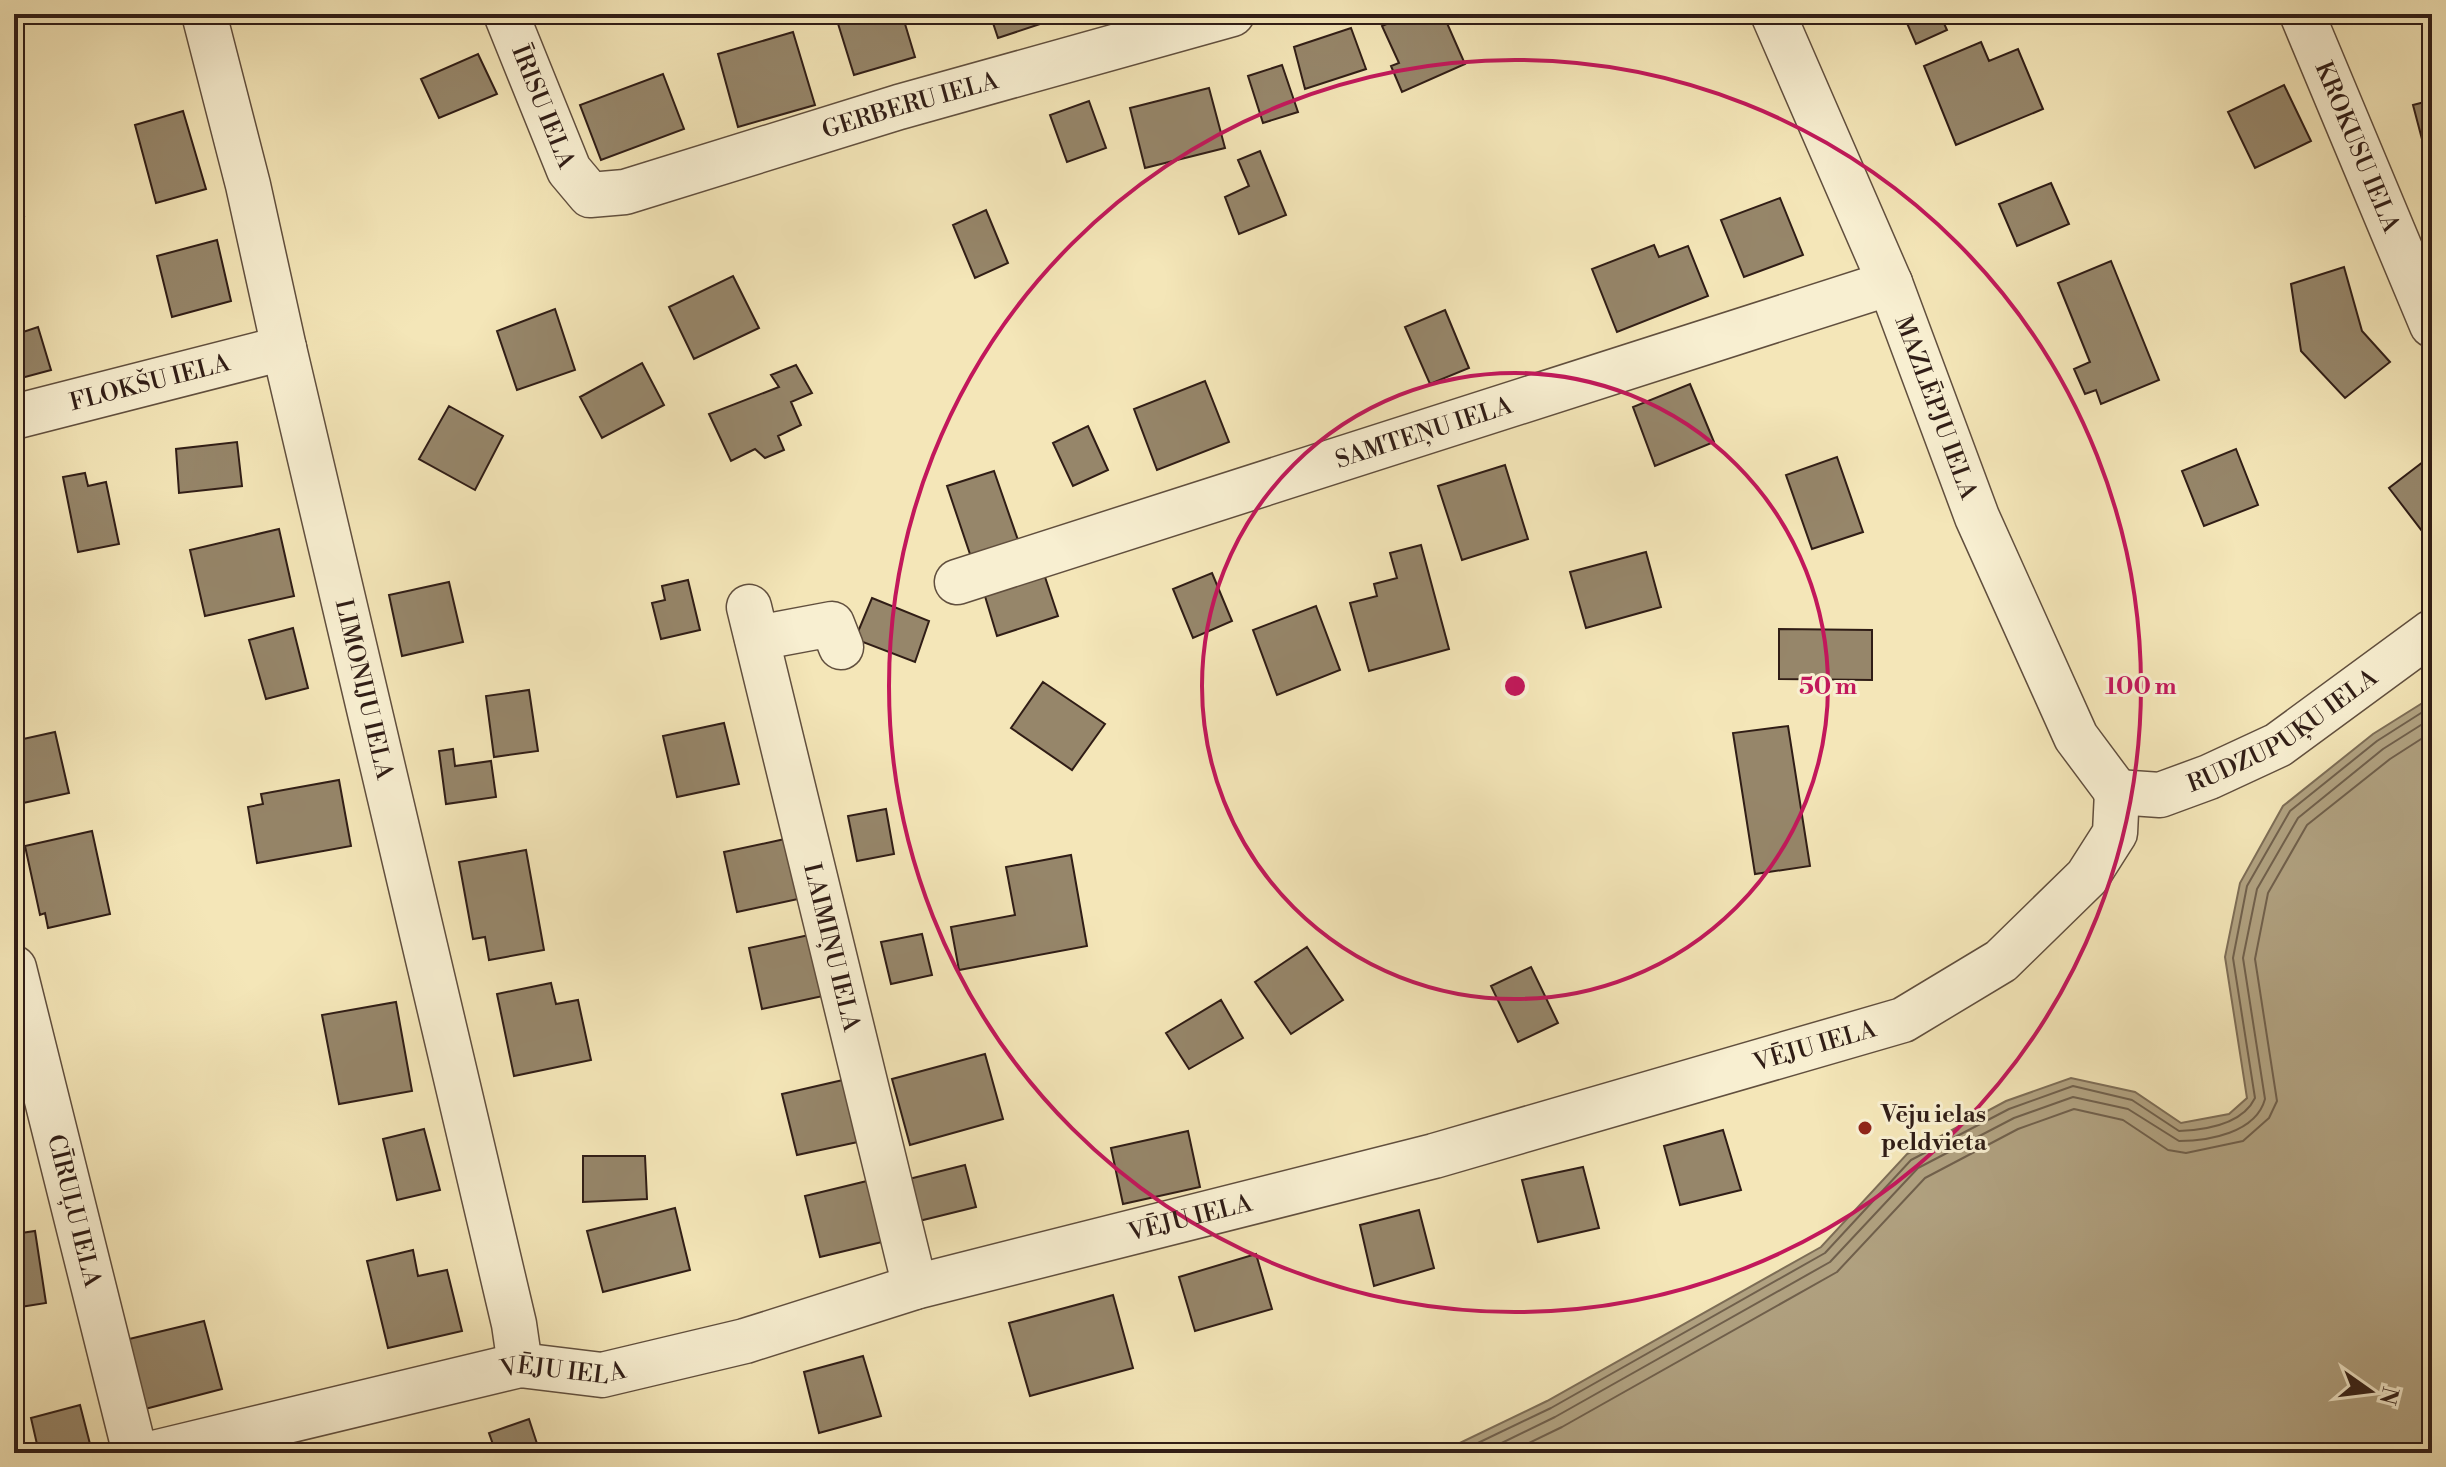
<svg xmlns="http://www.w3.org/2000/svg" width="2446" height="1467" font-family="'Libre Bodoni',serif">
  <rect width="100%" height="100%" fill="#f4e6b8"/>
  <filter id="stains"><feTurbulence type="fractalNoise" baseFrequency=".0025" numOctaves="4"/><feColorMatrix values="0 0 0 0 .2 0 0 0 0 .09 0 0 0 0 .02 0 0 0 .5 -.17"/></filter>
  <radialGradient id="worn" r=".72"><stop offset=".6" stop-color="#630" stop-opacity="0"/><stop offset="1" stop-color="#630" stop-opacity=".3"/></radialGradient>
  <path fill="#b1a281" stroke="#7d6d56" stroke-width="2" d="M 2432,697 L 2432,1453 L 1439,1453 L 1547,1401 L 1821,1247 L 1907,1154 L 2006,1101 L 2071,1078 L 2135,1092 L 2181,1123 L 2229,1114 L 2247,1098 L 2225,957 L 2240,883 L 2283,806 L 2373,734 Z"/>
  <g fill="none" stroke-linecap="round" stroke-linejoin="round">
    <path stroke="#70604c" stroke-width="2" d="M 1457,1453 L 1551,1408 L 1825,1253 L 1911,1160 L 2009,1109 L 2073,1086 L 2132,1100 L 2179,1131 C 2205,1130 2242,1125 2255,1098 L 2233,958 L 2247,886 L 2290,811 L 2377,741 L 2432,706
      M 1481,1453 L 1555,1417 L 1830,1262 L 1918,1168 L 2014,1118 L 2073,1097 L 2128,1109 L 2179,1141 C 2208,1141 2256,1133 2265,1099 L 2243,958 L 2257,889 L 2298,818 L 2383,749 L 2432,718
      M 1508,1453 L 1562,1427 L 1837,1272 L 1925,1178 L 2018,1129 L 2074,1109 L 2123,1120 L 2168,1150 L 2186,1153 L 2243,1141 L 2269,1118 L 2277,1101 L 2255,959 L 2268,893 L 2307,825 L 2390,759 L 2432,732"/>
  </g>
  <path fill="#96866a" stroke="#301d16" stroke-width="2" d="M 835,14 L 902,14 L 915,57 L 854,75 Z
    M 990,14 L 1050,14 L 1052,20 L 998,38 Z
    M 1409,14 L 1443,14 L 1465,64 L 1402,92 L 1391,66 L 1399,63 L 1382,26 Z
    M 1903,14 L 1953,14 L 1942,19 L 1947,30 L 1916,44 Z
    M 1351,28 L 1366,69 L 1305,89 L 1294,47 Z
    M 793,32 L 815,105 L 738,127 L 718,54 Z
    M 1981,42 L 1989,61 L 2018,49 L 2043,109 L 1956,145 L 1924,66 Z
    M 478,54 L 497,94 L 439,118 L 421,79 Z
    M 1282,65 L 1298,112 L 1263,123 L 1248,76 Z
    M 663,74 L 684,129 L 601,160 L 580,105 Z
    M 2284,85 L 2311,141 L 2255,168 L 2228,112 Z
    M 1209,88 L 1225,148 L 1145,168 L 1130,108 Z
    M 2432,100 L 2432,140 L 2423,143 L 2413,105 Z
    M 1089,101 L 1106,148 L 1067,162 L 1050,115 Z
    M 183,111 L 206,189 L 156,203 L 135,125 Z
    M 1260,151 L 1286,215 L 1239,234 L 1225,197 L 1249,186 L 1238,160 Z
    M 14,173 L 24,216 L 14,218 Z
    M 2051,183 L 2069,224 L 2017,246 L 1999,204 Z
    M 1780,198 L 1803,255 L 1744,277 L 1721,220 Z
    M 986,210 L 1008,263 L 975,278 L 953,225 Z
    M 217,240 L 231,301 L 172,317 L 157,256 Z
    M 1654,245 L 1659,257 L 1688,246 L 1708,296 L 1617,332 L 1592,269 Z
    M 2111,261 L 2159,380 L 2101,404 L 2096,390 L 2085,394 L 2074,369 L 2090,362 L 2058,283 Z
    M 2344,267 L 2362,331 L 2390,362 L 2345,398 L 2301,351 L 2291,284 Z
    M 733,276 L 759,328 L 694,359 L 669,307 Z
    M 555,309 L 575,370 L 517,390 L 497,331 Z
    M 1445,310 L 1469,368 L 1430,384 L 1405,327 Z
    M 38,327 L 51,370 L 14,380 L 14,335 Z
    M 642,363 L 664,405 L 602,438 L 580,397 Z
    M 796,365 L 812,393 L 791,402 L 801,425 L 778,436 L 784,450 L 765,458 L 755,449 L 731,461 L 709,414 L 779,387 L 771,375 Z
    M 1205,381 L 1229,442 L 1157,470 L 1134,409 Z
    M 1690,384 L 1714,442 L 1655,466 L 1633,407 Z
    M 449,406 L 503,436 L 475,490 L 419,459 Z
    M 1088,426 L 1108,470 L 1073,486 L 1053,443 Z
    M 237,442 L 242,486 L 179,493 L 176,449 Z
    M 2236,449 L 2258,505 L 2204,526 L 2182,471 Z
    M 2432,455 L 2432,544 L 2389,488 Z
    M 1837,457 L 1863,532 L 1812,549 L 1786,475 Z
    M 1505,465 L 1528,539 L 1462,560 L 1438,486 Z
    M 994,471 L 1019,543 L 972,560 L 947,486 Z
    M 85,473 L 88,486 L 106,482 L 119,544 L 78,552 L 63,477 Z
    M 279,529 L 294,596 L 205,616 L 190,550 Z
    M 1421,545 L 1449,649 L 1369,671 L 1350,603 L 1377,596 L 1374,584 L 1397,578 L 1390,553 Z
    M 1646,552 L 1661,607 L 1586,628 L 1570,572 Z
    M 1212,573 L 1232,621 L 1193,638 L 1173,589 Z
    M 1044,574 L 1058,616 L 997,636 L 984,593 Z
    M 688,580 L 700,630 L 661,639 L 652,603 L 665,600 L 662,586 Z
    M 449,582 L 463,642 L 402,656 L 389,595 Z
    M 872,598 L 929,621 L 915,662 L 855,639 Z
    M 1316,606 L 1340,670 L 1277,695 L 1253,630 Z
    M 293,628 L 308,688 L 266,699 L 249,640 Z
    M 1779,629 L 1872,630 L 1872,680 L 1779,679 Z
    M 1043,682 L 1105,724 L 1072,770 L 1011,728 Z
    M 529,690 L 538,751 L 494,757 L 486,696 Z
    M 724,723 L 739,784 L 677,797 L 663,736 Z
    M 1788,726 L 1810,866 L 1755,874 L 1733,733 Z
    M 55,732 L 69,793 L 14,805 L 14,741 Z
    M 453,749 L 455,766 L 491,761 L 496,797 L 446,804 L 439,751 Z
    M 339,780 L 351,846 L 257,863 L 248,807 L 263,804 L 261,794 Z
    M 886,809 L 894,854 L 857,861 L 848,816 Z
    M 92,831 L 110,914 L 48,928 L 45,913 L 40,915 L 25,846 Z
    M 785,839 L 798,899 L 737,912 L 724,852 Z
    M 526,850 L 544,950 L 489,960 L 485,937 L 473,939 L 459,862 Z
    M 1071,855 L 1087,946 L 959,970 L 951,927 L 1015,915 L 1006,867 Z
    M 922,934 L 932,975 L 891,984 L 881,942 Z
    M 809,935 L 823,996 L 762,1009 L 749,948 Z
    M 1307,947 L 1343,1000 L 1291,1034 L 1255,982 Z
    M 1531,967 L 1558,1023 L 1518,1042 L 1491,986 Z
    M 551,983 L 556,1004 L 578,1000 L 591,1060 L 514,1076 L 497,994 Z
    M 1221,1000 L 1243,1038 L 1189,1069 L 1166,1033 Z
    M 396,1002 L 412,1091 L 339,1104 L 322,1015 Z
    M 985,1054 L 1003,1119 L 910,1145 L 892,1079 Z
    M 843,1080 L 858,1142 L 797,1155 L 782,1094 Z
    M 424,1129 L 440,1190 L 397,1200 L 383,1139 Z
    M 1723,1130 L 1741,1190 L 1680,1205 L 1664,1146 Z
    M 1188,1131 L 1200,1187 L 1123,1204 L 1111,1148 Z
    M 583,1156 L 645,1156 L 647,1199 L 583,1202 Z
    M 965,1165 L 976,1207 L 915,1222 L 905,1180 Z
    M 1583,1167 L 1599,1228 L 1538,1242 L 1522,1180 Z
    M 867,1181 L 882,1242 L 820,1257 L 805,1196 Z
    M 675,1208 L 690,1270 L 603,1292 L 587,1231 Z
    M 1419,1210 L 1434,1268 L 1374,1286 L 1360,1225 Z
    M 35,1231 L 46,1303 L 14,1308 L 14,1234 Z
    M 413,1250 L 418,1276 L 447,1270 L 462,1331 L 388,1348 L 367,1261 Z
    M 1256,1254 L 1272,1309 L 1195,1331 L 1179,1277 Z
    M 1113,1295 L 1133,1368 L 1030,1396 L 1009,1323 Z
    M 204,1321 L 222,1389 L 145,1409 L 125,1340 Z
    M 863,1356 L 881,1416 L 819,1433 L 804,1372 Z
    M 80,1405 L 90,1444 L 53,1453 L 39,1453 L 31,1418 Z
    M 529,1419 L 540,1453 L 496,1453 L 489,1433 Z"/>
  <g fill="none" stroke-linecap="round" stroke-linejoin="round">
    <defs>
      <g id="minor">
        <path id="s1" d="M 204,14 L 248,185 L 284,348 L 514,1324 L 520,1365"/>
        <path id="s2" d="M 506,14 L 569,170 L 590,195 L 625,192 L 899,107 L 1232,14"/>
        <path id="s3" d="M 1773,14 L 1890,283 L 1977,517 L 2076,737 L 2117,792"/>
        <path id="s4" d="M 2302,14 L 2432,325"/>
        <path id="s5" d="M 14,417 L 284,348"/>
        <path id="s6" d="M 957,582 L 1890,283"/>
        <path id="s7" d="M 749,607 L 915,1287"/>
        <path d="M 757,638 L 832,624 L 841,647"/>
        <path id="s8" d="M 2117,792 L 2160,795 L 2209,777 L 2278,745 L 2432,632"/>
        <path id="s9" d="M 14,968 L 135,1453"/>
        <path id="s10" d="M 154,1453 L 520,1365 L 602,1375 L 745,1341 L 915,1287 L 1434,1156 L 1903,1020 L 2001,961 L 2087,877 L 2115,833 L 2117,792"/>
      </g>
    </defs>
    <use href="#minor" stroke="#614f3e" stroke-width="47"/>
    <use href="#minor" stroke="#f8efd1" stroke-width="44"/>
  </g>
  <g fill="none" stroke="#c2185b" stroke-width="4">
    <circle cx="1515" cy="686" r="313"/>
    <circle cx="1515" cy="686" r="626"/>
  </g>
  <circle fill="#8f2418" stroke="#f8efd1" stroke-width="3" cx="1865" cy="1128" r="8"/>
  <g text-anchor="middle" stroke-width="6" stroke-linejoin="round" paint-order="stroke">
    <g font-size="24" fill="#301d16" stroke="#f8efd1">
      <text dy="8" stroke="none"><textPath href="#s2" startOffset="100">ĪRISU IELA</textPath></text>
      <text dy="8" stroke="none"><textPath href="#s2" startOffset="534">GERBERU IELA</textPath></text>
      <text dy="8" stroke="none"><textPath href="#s4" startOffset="144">KROKUSU IELA</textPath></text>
      <text dy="8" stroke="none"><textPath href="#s5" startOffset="140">FLOKŠU IELA</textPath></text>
      <text dy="8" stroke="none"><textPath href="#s3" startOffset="426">MAZLĒPJU IELA</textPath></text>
      <text dy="8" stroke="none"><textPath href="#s6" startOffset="490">SAMTEŅU IELA</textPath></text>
      <text dy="8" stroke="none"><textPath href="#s1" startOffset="694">LIMONIJU IELA</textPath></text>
      <text dy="8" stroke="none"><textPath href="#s8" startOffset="182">RUDZUPUĶU IELA</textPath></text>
      <text dy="8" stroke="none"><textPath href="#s7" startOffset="350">LAIMIŅU IELA</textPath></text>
      <text dy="8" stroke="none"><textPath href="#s10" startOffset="1716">VĒJU IELA</textPath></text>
      <text dy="8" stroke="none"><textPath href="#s9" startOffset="250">CĪRUĻU IELA</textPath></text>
      <text dy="8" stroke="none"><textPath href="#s10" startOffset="1068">VĒJU IELA</textPath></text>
      <text dy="8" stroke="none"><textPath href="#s10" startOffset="420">VĒJU IELA</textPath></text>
    </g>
    <g font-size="24" font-weight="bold" fill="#301d16" stroke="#f8efd1" text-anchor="start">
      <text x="1881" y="1122">Vēju ielas<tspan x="1881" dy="28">peldvieta</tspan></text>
    </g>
  </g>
  <circle cx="1515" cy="686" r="12" fill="#c2185b" stroke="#f8efd1" stroke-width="4"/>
  <g font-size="24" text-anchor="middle" font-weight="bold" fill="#c2185b" stroke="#f8efd1" stroke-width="6" stroke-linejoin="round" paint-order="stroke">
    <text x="1828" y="694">50 m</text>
    <text x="2141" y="694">100 m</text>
  </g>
  <rect width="2446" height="1467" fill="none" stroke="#f4e6b8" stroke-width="48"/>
  <rect x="16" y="16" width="2414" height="1435" fill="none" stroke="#301d16" stroke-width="4"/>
  <rect x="24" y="24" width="2398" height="1419" fill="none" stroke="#301d16" stroke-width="2"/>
  <g transform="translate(2370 1391) rotate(104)" stroke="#f8efd1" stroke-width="6" paint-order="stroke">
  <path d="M0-6L14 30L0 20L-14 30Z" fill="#301d16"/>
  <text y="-12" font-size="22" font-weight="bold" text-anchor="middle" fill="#301d16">N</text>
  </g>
  <rect width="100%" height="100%" filter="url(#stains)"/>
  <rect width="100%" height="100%" fill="url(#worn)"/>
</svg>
